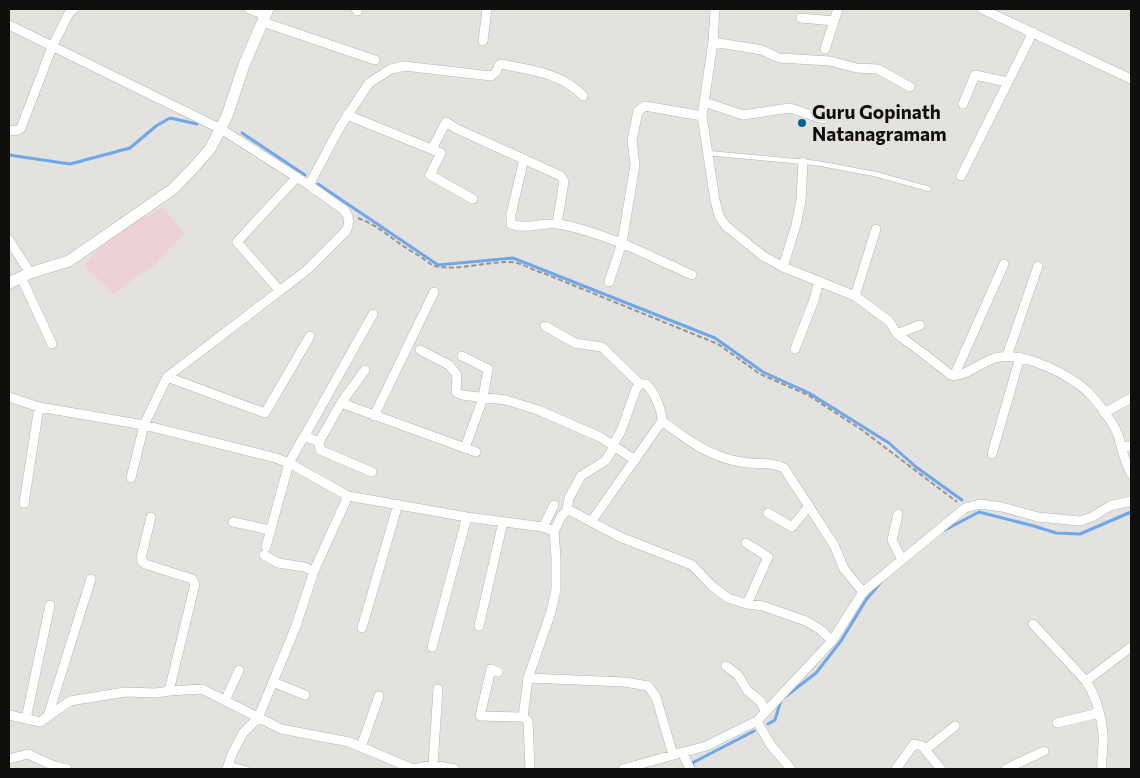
<svg xmlns="http://www.w3.org/2000/svg" width="1140" height="778" font-family="Commissioner,sans-serif">
  <rect width="100%" height="100%" fill="#e4e2df"/>
  <path fill="#ecd1d5" d="M 162,207 L 184,233 L 155,265 L 132,280 L 123,288 L 113,293 L 84,266 L 90,258 L 115,235 L 140,219 L 152,214 Z"/>
  <g fill="none" stroke-linecap="round" stroke-linejoin="round">
    <path stroke="#6da7ec" stroke-width="3" d="M 242,133 L 305,175
      M 9,155 L 70,164 L 130,148 L 156,126 L 170,118 L 197,124
      M 318,184 L 438,265 L 513,258 L 715,338 L 763,372 L 809,393 L 889,443 L 916,467 L 962,500
      M 943,531 L 979,512 L 1034,526 L 1056,533 L 1080,534 L 1131,512
      M 768,724 L 775,720 L 781,700 L 816,673 L 841,641 L 866,600 L 881,582
      M 693,766 L 692,763 L 754,731"/>
    <defs>
      <path id="service" d="M 707,153 L 816,163 L 875,174 L 929,189
        M 229,764 L 247,769"/>
      <path id="minor" d="M 249,9 L 266,15
        M 356,9 L 357,11
        M 982,9 L 1131,79
        M 801,18 L 834,21
        M 263,22 L 375,60
        M 9,25 L 221,129 L 309,185 L 344,210 C 350,217 350,223 346,231 L 307,270 L 167,377 L 144,425 L 131,478
        M 483,41 L 487,9
        M 713,42 L 762,50 L 779,58 L 830,61 L 856,68 L 878,69 L 910,87
        M 825,49 L 838,9
        M 704,102 L 743,115 L 790,108 L 823,119
        M 963,104 L 975,75 L 1007,82
        M 347,115 L 441,153 L 430,175 L 473,199
        M 702,116 L 715,200 L 719,216 L 726,226 L 763,256 L 783,267 L 855,296 L 889,321 L 897,334 L 924,354 L 951,375 C 968,377 983,359 1000,357 C 1026,353 1068,374 1087,391 C 1097,401 1113,422 1118,435 C 1120,440 1121,447 1123,453 C 1125,460 1128,467 1131,474
        M 9,131 L 18,130 L 21,128 L 52,47 L 69,13 L 74,9
        M 432,149 L 446,122 L 457,129 L 561,176 L 564,181 L 557,224
        M 524,159 L 511,214 L 511,224 C 526,230 543,222 558,224 C 580,227 601,236 622,243 L 635,165 L 632,140 L 638,111 L 645,106 L 702,116 L 713,42 L 715,9
        M 961,176 L 1033,32
        M 309,185 L 340,127 L 369,83 L 391,69 L 404,66 L 491,76 L 496,72 L 499,65 L 501,64 C 530,70 563,73 583,96
        M 9,240 L 30,273
        M 783,267 L 796,225 L 801,200 L 803,162
        M 21,277 L 52,344
        M 609,282 L 622,243 L 692,275
        M 280,291 L 237,242 L 297,177
        M 855,296 L 876,229
        M 545,326 L 575,343 L 602,347 L 640,384
        M 897,334 L 920,325
        M 795,349 L 814,300 L 819,281
        M 420,350 L 449,365 L 457,375 L 456,392 L 462,395 L 506,400 L 538,410 L 600,437 L 635,460
        M 462,356 L 488,369 L 483,398 L 465,448
        M 1007,356 L 1038,266
        M 954,376 L 1004,264
        M 167,377 L 265,413 L 310,336
        M 9,397 L 39,407 L 144,425 L 276,458 L 289,463 L 303,438 L 307,437 L 319,442 L 341,403 L 476,452
        M 341,403 L 365,370
        M 1104,413 L 1131,398
        M 374,416 L 434,292
        M 662,421 C 686,439 711,458 742,462 C 756,465 770,461 784,468 L 834,545 L 844,569 L 863,592
        M 304,437 L 373,314
        M 319,442 L 320,450 L 372,472
        M 1121,447 L 1131,446
        M 992,454 L 1020,357
        M 24,503 L 39,407
        M 567,510 L 569,498 L 581,476 L 605,461 L 611,452 L 613,445 L 621,431 L 636,389 L 640,384 L 646,384 C 654,391 662,410 662,421 L 591,522
        M 768,513 L 792,527 L 809,506
        M 898,514 L 892,540 L 902,560
        M 151,517 L 141,558 L 142,561 L 145,564 L 192,579 L 195,584 L 169,691
        M 233,522 L 270,530
        M 543,527 L 554,505
        M 554,531 L 561,517 L 567,510 L 571,511 L 620,537 L 692,565 L 713,587 L 728,598 L 747,604 L 763,606 L 806,621 L 821,630 L 832,641
        M 746,543 L 768,557 L 747,604
        M 266,547 L 289,463 L 348,496 L 467,517 L 543,527 L 554,531 L 556,558 L 556,589 L 551,612 L 528,678 L 523,717 L 528,721 L 530,769
        M 264,555 L 278,563 L 304,567 L 314,571
        M 1033,624 L 1086,681 C 1096,696 1101,715 1103,734 C 1104,745 1101,757 1102,769
        M 479,626 L 503,522
        M 362,628 L 398,504
        M 432,647 L 467,517
        M 726,666 L 738,675 L 747,690 L 761,702 L 765,712
        M 498,672 L 491,669 L 480,716 L 523,717
        M 528,678 L 625,682 L 648,686 L 656,697 L 673,755
        M 1086,681 L 1131,647
        M 273,682 L 305,695
        M 225,701 L 239,670
        M 9,715 L 40,722 L 70,701 L 125,692 L 156,693 L 169,691 L 202,689 L 281,729 L 349,742 L 413,769 L 433,765 L 455,769
        M 48,716 L 91,579
        M 26,719 L 50,605
        M 757,721 L 770,744 L 791,769
        M 1057,723 L 1099,713
        M 361,747 L 379,696
        M 925,750 L 955,726
        M 682,752 L 690,769
        M 9,759 L 28,754 L 54,766 L 67,769
        M 433,765 L 438,689
        M 227,769 L 232,754 L 243,733 L 258,718 L 296,626 L 314,571 L 348,496
        M 623,769 L 706,746 L 757,721 L 832,641 L 863,592 L 965,508 L 980,504 L 1002,507 L 1038,517 L 1080,521 L 1092,517 L 1110,506 L 1131,501
        M 896,769 L 914,744 L 922,746 L 941,769
        M 1006,769 L 1044,751"/>
      <path id="tertiary" d="M 9,283 L 30,273 L 69,261 L 173,189 L 196,165 L 210,149 L 227,116 L 244,65 L 268,9"/>
    </defs>
    <use href="#service" stroke="#b6b4b0" stroke-width="5.5"/>
    <use href="#minor" stroke="#b6b4b0" stroke-width="10"/>
    <use href="#tertiary" stroke="#b6b4b0" stroke-width="12"/>
    <path stroke="#969492" stroke-width="2" stroke-dasharray="5 2.5" stroke-linecap="butt" d="M 358,218 C 365,221 372,224 378,228 C 391,237 402,246 416,254 C 423,257 428,264 435,266 C 455,271 486,262 507,262 C 520,261 531,270 543,273 L 718,344 L 760,374 L 808,395 L 862,430 L 957,502"/>
    <use href="#service" stroke="#fff" stroke-width="4.5"/>
    <use href="#minor" stroke="#fff" stroke-width="9"/>
    <use href="#tertiary" stroke="#fff" stroke-width="11"/>
  </g>
  <circle fill="#056292" stroke="#e4e2df" stroke-width="2" cx="802" cy="123" r="5"/>
  <g text-anchor="middle" stroke-width="5" stroke-linejoin="round" paint-order="stroke">
    <g font-size="19" font-weight="bold" fill="#100f0e" stroke="#e4e2df" text-anchor="start">
      <text x="812" y="119">Guru Gopinath<tspan x="812" dy="22">Natanagramam</tspan></text>
    </g>
  </g>
  <rect width="1140" height="778" fill="none" stroke="#100f0e" stroke-width="20"/>
</svg>
